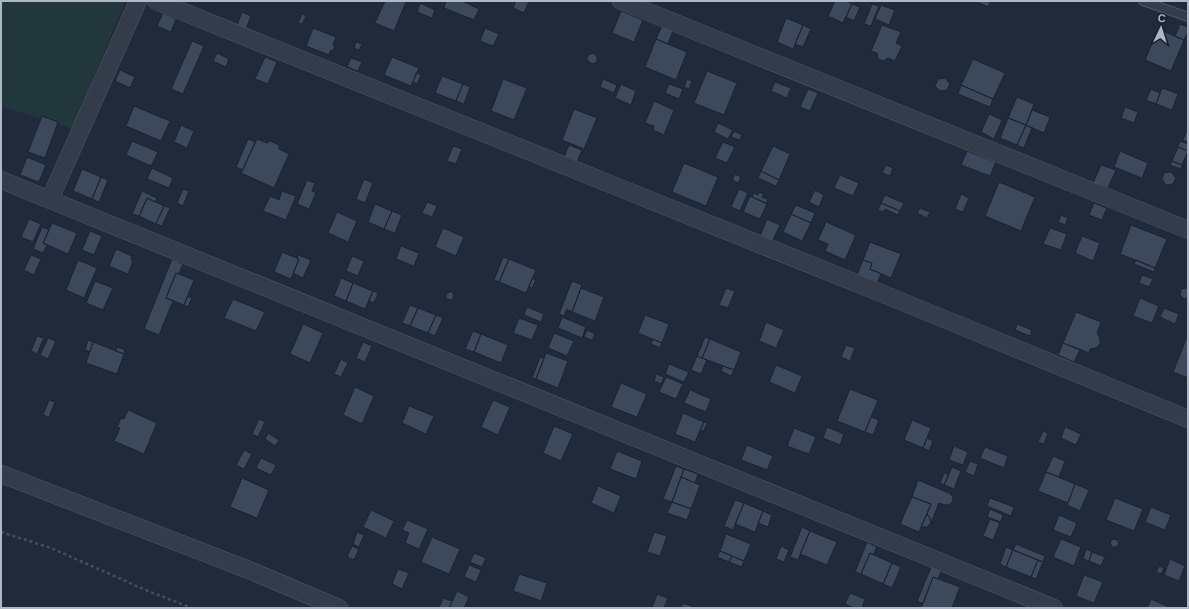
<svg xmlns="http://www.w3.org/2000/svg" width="1189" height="609" font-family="'DM Sans',sans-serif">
  <rect width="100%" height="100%" fill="#202a3b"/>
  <path fill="#22373c" d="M 1,1 L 125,1 L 73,129 L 1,106 Z"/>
  <path fill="#3c485b" stroke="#1b2332" d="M 385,1 L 403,1 L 406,2 L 394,31 L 375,23 Z
    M 446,1 L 462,1 L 479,9 L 474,20 L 444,8 Z
    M 516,1 L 529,1 L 524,13 L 513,8 Z
    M 835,1 L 846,1 L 852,4 L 843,23 L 828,16 Z
    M 977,1 L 991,1 L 988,7 L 977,2 Z
    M 420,3 L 435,10 L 432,18 L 417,12 Z
    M 852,4 L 860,7 L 854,21 L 846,17 Z
    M 872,4 L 879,6 L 871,26 L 864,24 Z
    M 881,5 L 895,10 L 889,25 L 875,19 Z
    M 621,11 L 643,20 L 634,42 L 612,33 Z
    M 242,12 L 251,16 L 246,29 L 237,25 Z
    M 163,13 L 176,19 L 171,32 L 157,26 Z
    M 302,14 L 306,16 L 302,24 L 298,23 Z
    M 786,18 L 803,25 L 793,49 L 777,42 Z
    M 1180,24 L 1188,27 L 1188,32 L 1184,40 L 1175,36 Z
    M 803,25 L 811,29 L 803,47 L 795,44 Z
    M 882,25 L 901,32 L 896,43 L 902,46 L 895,61 L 888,58 L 883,61 L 878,59 L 877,53 L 871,51 Z
    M 662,26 L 673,31 L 668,44 L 656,39 Z
    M 313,28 L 336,37 L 333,45 L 335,46 L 333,51 L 331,50 L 329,55 L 306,46 Z
    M 485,28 L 499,34 L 493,46 L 480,41 Z
    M 1158,29 L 1184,40 L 1171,71 L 1145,60 Z
    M 656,39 L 687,52 L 676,80 L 645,67 Z
    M 192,41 L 204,46 L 183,94 L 171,89 Z
    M 356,42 L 362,44 L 359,50 L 354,48 Z
    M 217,53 L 229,59 L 226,67 L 213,61 Z
    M 593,53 L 597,57 L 597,62 L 592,64 L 587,60 L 588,55 Z
    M 265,57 L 277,62 L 268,84 L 255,79 Z
    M 392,57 L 419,68 L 411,86 L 384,75 Z
    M 351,58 L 362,62 L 358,71 L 347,67 Z
    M 973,59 L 1005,73 L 993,99 L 961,85 Z
    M 120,70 L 135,77 L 130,88 L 115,81 Z
    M 707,71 L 737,83 L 724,115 L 694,103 Z
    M 416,73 L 421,75 L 417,84 L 413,82 Z
    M 442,76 L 463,84 L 456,101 L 435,93 Z
    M 945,78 L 950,84 L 947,90 L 940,91 L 935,86 L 938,79 Z
    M 503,79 L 527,88 L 514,120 L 491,111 Z
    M 603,79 L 617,85 L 614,93 L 600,87 Z
    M 687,79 L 692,81 L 689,89 L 684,87 Z
    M 775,82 L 791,88 L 787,98 L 771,91 Z
    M 463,84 L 470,87 L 464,104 L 456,101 Z
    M 621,84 L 636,91 L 631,105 L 615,98 Z
    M 669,84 L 683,89 L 679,99 L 665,93 Z
    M 961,85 L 993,99 L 990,107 L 958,94 Z
    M 1162,88 L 1178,94 L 1172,110 L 1156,104 Z
    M 808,89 L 818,93 L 810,111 L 800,107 Z
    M 1151,89 L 1160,93 L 1156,104 L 1146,100 Z
    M 1017,97 L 1034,104 L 1026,125 L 1008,118 Z
    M 654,101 L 674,110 L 664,135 L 653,130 L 654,126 L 645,123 Z
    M 134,106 L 170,121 L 161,141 L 126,126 Z
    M 1125,107 L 1138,112 L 1134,123 L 1121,118 Z
    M 574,109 L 597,118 L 584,149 L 562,140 Z
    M 1032,110 L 1050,117 L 1044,133 L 1026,125 Z
    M 989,114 L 1002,120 L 994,139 L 981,132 Z
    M 42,116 L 58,122 L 45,158 L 28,152 Z
    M 1008,118 L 1026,125 L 1017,145 L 1000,138 Z
    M 718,123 L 733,130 L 728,139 L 714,132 Z
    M 181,125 L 194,131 L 187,148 L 174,142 Z
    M 1026,125 L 1032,128 L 1024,148 L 1017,145 Z
    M 734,131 L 742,135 L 740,140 L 731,137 Z
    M 1186,132 L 1188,133 L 1188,142 L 1183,140 Z
    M 248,139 L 255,142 L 243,170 L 236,167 Z
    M 257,139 L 267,143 L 270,141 L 279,145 L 279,149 L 289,154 L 274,188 L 241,173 Z
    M 132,141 L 158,152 L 151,166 L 126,155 Z
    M 1180,141 L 1188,144 L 1188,151 L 1178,147 Z
    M 723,142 L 735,147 L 727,163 L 715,158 Z
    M 569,145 L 582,150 L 577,162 L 564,157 Z
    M 453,146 L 462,149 L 456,164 L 447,161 Z
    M 773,146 L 790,154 L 779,180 L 761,171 Z
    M 1178,147 L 1188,151 L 1182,165 L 1172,161 Z
    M 967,151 L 996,162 L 990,176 L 961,165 Z
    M 1120,151 L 1148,163 L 1142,178 L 1114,167 Z
    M 27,157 L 46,165 L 39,182 L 20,175 Z
    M 1172,161 L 1182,165 L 1181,169 L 1170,165 Z
    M 684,163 L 718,177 L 706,206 L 672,192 Z
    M 886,165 L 893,168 L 890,176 L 882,173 Z
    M 1101,165 L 1116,170 L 1108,188 L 1093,183 Z
    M 152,168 L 173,178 L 169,188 L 147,179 Z
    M 82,169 L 101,177 L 92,199 L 73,191 Z
    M 761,171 L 779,180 L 776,186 L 758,178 Z
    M 1171,172 L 1176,178 L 1173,184 L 1166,185 L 1162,179 L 1164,173 Z
    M 735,174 L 741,177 L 738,183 L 732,180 Z
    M 840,175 L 859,183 L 853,196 L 834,188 Z
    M 101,177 L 108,180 L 99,202 L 92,199 Z
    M 364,179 L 373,183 L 365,203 L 356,199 Z
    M 307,180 L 315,183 L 312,191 L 316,193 L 309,209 L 297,204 Z
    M 999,182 L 1035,197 L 1021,231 L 985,216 Z
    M 183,189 L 189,191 L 183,206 L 177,203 Z
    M 739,189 L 748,193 L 740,211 L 731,207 Z
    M 815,190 L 824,195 L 819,207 L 809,202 Z
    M 142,191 L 157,198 L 155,202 L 147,198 L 139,216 L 132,214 Z
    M 282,191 L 296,196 L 286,220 L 263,211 L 270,196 L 279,200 Z
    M 759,192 L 764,194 L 762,197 L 768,199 L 766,203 L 752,197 L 754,193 L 758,195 Z
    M 961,194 L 969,198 L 963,212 L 955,209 Z
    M 885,195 L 904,203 L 900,211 L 881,203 Z
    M 750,196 L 767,204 L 760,219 L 743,212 Z
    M 147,198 L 164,206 L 156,224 L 139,216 Z
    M 427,202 L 437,206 L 432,217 L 422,213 Z
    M 881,203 L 900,211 L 898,215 L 885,209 L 884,212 L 878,210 Z
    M 1094,203 L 1107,208 L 1102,220 L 1089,215 Z
    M 375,204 L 392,211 L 384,229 L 368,222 Z
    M 796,205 L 815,213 L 811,223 L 791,214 Z
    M 164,206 L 170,208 L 162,226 L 156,224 Z
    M 920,208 L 930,212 L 927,218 L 917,213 Z
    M 392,211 L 402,215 L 395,233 L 384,229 Z
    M 337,212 L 357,221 L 348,242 L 328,233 Z
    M 791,214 L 811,223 L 802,241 L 783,232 Z
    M 1061,215 L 1068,218 L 1065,225 L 1058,222 Z
    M 29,219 L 41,224 L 33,242 L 21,237 Z
    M 767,219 L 780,225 L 772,242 L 760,236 Z
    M 826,222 L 856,235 L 845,260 L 825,251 L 828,244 L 818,240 Z
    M 52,223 L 77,233 L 68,254 L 43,243 Z
    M 1131,225 L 1167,239 L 1155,268 L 1120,254 Z
    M 42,227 L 49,230 L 43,243 L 47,245 L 43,253 L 33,249 Z
    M 443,228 L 464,237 L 456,256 L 435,247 Z
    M 1050,228 L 1067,234 L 1061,250 L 1043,244 Z
    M 90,231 L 102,236 L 94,255 L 82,250 Z
    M 1082,236 L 1100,243 L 1093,261 L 1075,253 Z
    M 870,242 L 901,254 L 891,278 L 870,269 L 872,263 L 863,260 Z
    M 401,246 L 419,253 L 414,266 L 396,259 Z
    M 116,249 L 132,256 L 131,260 L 133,261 L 128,274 L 109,266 Z
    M 282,252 L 299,259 L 291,279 L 274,272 Z
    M 31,255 L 41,259 L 34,275 L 24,270 Z
    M 298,255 L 311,260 L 303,278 L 293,273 L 299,259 L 297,258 Z
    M 352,256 L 364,261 L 358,276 L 346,271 Z
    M 503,257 L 509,259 L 499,282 L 494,280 Z
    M 172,259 L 183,264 L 179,274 L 176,273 L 166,298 L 173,301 L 159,335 L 144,329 Z
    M 509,259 L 536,270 L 526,293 L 499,282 Z
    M 78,260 L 97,268 L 84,298 L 66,290 Z
    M 863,260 L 872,263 L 870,269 L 881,274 L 877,283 L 857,275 Z
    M 1136,260 L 1155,268 L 1154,272 L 1134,264 Z
    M 176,273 L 194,280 L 184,305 L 166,298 Z
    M 1142,275 L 1153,279 L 1149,287 L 1139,283 Z
    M 341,278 L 353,283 L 346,301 L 334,296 Z
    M 532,278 L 536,280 L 532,288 L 529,287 Z
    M 95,281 L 113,288 L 103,310 L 86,303 Z
    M 572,281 L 582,285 L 572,312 L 567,309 L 564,316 L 559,314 Z
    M 353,283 L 373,291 L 365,309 L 346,301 Z
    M 581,288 L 604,297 L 595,321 L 572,312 Z
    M 726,288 L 735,291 L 728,308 L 719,305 Z
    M 1187,288 L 1188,289 L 1188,298 L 1184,299 L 1180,295 L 1181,289 Z
    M 373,291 L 378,293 L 374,303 L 369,301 Z
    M 451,291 L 454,295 L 452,300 L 446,299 L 446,294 Z
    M 188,296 L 192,298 L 188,307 L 184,305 Z
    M 1140,298 L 1159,306 L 1152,323 L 1133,316 Z
    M 233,299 L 265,312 L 256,331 L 224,318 Z
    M 410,305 L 418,308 L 410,326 L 402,323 Z
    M 527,307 L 544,314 L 541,322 L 524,315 Z
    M 418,308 L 436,315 L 428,333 L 410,326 Z
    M 1164,308 L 1179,314 L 1175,324 L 1160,317 Z
    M 1076,312 L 1101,322 L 1097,333 L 1100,338 L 1100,344 L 1096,348 L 1090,349 L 1089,353 L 1063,343 Z
    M 436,315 L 443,318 L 435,336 L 428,333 Z
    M 645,315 L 669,324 L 662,343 L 638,333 Z
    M 562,317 L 586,327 L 582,338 L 558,328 Z
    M 519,318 L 538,325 L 532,340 L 513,333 Z
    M 766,322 L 784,330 L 776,348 L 759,341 Z
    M 303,324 L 323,333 L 310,363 L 290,354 Z
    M 1017,324 L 1032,330 L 1030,336 L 1015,330 Z
    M 587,330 L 595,334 L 592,340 L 584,337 Z
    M 473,331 L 481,334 L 474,352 L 465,349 Z
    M 554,333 L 574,341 L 567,356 L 548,348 Z
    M 481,334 L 508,345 L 501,363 L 474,352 Z
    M 37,336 L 44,338 L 37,354 L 31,351 Z
    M 705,337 L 710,339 L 702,358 L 697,356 Z
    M 1187,337 L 1188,337 L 1188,378 L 1173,372 Z
    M 48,338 L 56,341 L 48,359 L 40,355 Z
    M 653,339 L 662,343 L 660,348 L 651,344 Z
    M 710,339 L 741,352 L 734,370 L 702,358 Z
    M 88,340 L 93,342 L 90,352 L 85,350 Z
    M 93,342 L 124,354 L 117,374 L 86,363 Z
    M 363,342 L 372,346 L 365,362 L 356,358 Z
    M 1063,343 L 1080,350 L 1074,362 L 1058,355 Z
    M 846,345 L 855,348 L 850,361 L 841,357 Z
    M 117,347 L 125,350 L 124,354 L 116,351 Z
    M 546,353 L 568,361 L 558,388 L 536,379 Z
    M 697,356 L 707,360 L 701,374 L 691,370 Z
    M 540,357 L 544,358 L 536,379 L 532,378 Z
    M 341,359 L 348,363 L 341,377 L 334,374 Z
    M 669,364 L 689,372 L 684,382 L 665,374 Z
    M 776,365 L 802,376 L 795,393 L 769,382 Z
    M 723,366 L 734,370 L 731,376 L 721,371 Z
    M 656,374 L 664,377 L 661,384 L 654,381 Z
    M 666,377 L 683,384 L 676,399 L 659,392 Z
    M 621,383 L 647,394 L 637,417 L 611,407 Z
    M 355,387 L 374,396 L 362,424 L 343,415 Z
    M 850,389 L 878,400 L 865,432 L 837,421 Z
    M 690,390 L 711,399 L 706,412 L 684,403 Z
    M 49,400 L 55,402 L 49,417 L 43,415 Z
    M 493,400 L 510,407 L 498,435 L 481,427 Z
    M 409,406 L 434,416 L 426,434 L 402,423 Z
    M 128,410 L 157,423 L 144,454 L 114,441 L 120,428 L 117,427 L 121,418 L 124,419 Z
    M 683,413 L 704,422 L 695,442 L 675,434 Z
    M 871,417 L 879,420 L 873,435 L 865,432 Z
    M 259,419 L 265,422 L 258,437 L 252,434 Z
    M 912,420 L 931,428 L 923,448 L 904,440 Z
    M 704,422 L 707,423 L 704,431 L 700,430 Z
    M 554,426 L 573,434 L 561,461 L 543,453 Z
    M 827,427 L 844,434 L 840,445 L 823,438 Z
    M 1065,427 L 1081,434 L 1076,445 L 1061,438 Z
    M 794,428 L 816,437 L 809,454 L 787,446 Z
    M 1043,431 L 1048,433 L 1044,444 L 1038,442 Z
    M 268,433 L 279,440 L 275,446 L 265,439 Z
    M 927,438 L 933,441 L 929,451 L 923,448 Z
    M 747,445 L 773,456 L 767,470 L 741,460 Z
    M 954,446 L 968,452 L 963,465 L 949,460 Z
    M 985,447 L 1008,456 L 1004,468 L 980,458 Z
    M 244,450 L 252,454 L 244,469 L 236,465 Z
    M 617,451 L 642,461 L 636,479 L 610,469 Z
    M 1053,456 L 1065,461 L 1059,477 L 1046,472 Z
    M 261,458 L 276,465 L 271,475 L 256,468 Z
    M 970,461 L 978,464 L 974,476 L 965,472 Z
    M 676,466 L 684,469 L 672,502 L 663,499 Z
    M 952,467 L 961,471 L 954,489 L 944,485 Z
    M 684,469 L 698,474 L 695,483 L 681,477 Z
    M 1046,472 L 1075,484 L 1068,503 L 1038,491 Z
    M 944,473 L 949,475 L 944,485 L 940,483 Z
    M 681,477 L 700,485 L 691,509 L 672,502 Z
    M 242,478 L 269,490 L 257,518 L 230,507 Z
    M 918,480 L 949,493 L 953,497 L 953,501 L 949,505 L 945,505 L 939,503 L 931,523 L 930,518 L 927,514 L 931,504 L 912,497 Z
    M 1075,484 L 1089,490 L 1080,511 L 1067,505 Z
    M 598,486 L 621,496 L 614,513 L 591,503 Z
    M 912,497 L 931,504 L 919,532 L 900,524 Z
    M 990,498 L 1014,507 L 1011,516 L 987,506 Z
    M 1115,498 L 1143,509 L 1134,531 L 1106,520 Z
    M 735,500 L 744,503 L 733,530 L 724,526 Z
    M 672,502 L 691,509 L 687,520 L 667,513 Z
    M 744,503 L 763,511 L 755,532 L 735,524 Z
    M 1151,507 L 1171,515 L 1165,530 L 1145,522 Z
    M 990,509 L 1003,515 L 1001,522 L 987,517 Z
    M 371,510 L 394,521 L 386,538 L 363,527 Z
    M 763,511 L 772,515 L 768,527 L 758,523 Z
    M 927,514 L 930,518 L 931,523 L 927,527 L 921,527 Z
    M 1059,515 L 1077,523 L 1071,537 L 1053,530 Z
    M 990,519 L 1000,523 L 993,540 L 983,536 Z
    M 407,520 L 428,529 L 419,549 L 405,543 L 409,533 L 402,530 Z
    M 802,527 L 810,531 L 798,560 L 790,557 Z
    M 810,531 L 837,542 L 827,565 L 800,554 Z
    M 357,532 L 364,535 L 359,547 L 353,544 Z
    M 654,532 L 667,536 L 660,556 L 647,552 Z
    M 726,534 L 751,544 L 744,561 L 720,551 Z
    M 432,537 L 460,549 L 449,574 L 421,562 Z
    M 1061,539 L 1081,547 L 1074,566 L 1053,557 Z
    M 1113,539 L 1117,540 L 1119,544 L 1116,547 L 1112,547 L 1110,542 Z
    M 867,542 L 877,547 L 873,555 L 870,553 L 861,574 L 855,572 Z
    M 1016,544 L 1045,556 L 1043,562 L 1013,550 Z
    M 352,546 L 359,549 L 354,560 L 347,557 Z
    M 781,546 L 789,550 L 784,562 L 776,559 Z
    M 1006,547 L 1013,550 L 1006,567 L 1000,564 Z
    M 1086,549 L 1092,552 L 1089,561 L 1083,559 Z
    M 1013,550 L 1038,560 L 1031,577 L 1006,567 Z
    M 720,551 L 732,556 L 729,562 L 717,557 Z
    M 1092,552 L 1105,557 L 1101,566 L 1089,561 Z
    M 474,553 L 486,558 L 482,567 L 470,562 Z
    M 870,553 L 892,563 L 883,584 L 861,574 Z
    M 732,556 L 744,561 L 742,567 L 729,562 Z
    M 1170,559 L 1185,566 L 1179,581 L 1164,575 Z
    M 1038,560 L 1043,562 L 1036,579 L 1031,577 Z
    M 892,563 L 901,567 L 892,588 L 883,584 Z
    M 469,565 L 481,570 L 476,582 L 464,577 Z
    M 932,565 L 942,569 L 938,579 L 933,577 L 923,604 L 917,601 Z
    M 1159,566 L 1164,568 L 1161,574 L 1156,572 Z
    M 398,569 L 409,573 L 402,589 L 392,584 Z
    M 519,574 L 547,583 L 541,601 L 513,591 Z
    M 1084,575 L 1103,582 L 1094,603 L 1076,596 Z
    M 933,577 L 960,587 L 952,608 L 921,608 Z
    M 457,591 L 469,597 L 464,608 L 449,608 Z
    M 850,593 L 865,599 L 862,608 L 854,608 L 845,604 Z
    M 657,594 L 668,598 L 664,608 L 652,608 Z
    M 443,598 L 452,601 L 449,608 L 439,608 Z
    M 1151,599 L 1171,608 L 1147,608 Z
    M 683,603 L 692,606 L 691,608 L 681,608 Z"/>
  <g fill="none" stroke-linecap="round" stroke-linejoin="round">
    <defs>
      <path id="service" d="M 1143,1 L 1188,17"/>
      <path id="minor" d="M 156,1 L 893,298 L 1188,419
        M 621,1 L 1188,230
        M 1,180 L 1054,608
        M 50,199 L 138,1
        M 1,474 L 249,570 L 339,608"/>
    </defs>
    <use href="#service" stroke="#4f5766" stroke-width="10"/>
    <use href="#minor" stroke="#4f5766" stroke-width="18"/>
    <path stroke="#3d5356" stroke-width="2.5" stroke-dasharray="3 3" stroke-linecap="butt" d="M 1,532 L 51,548 L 148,591 L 192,608"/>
    <use href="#service" stroke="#343c4b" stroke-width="8"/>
    <use href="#minor" stroke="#343c4b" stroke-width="17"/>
  </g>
  <rect width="1189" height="609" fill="none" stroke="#afb7c7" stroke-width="4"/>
  <g transform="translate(1161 28) rotate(4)" stroke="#192130" stroke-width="3" paint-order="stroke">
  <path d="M0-3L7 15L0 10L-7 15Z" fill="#afb7c7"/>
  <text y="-6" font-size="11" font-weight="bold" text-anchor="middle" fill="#afb7c7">С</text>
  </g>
</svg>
